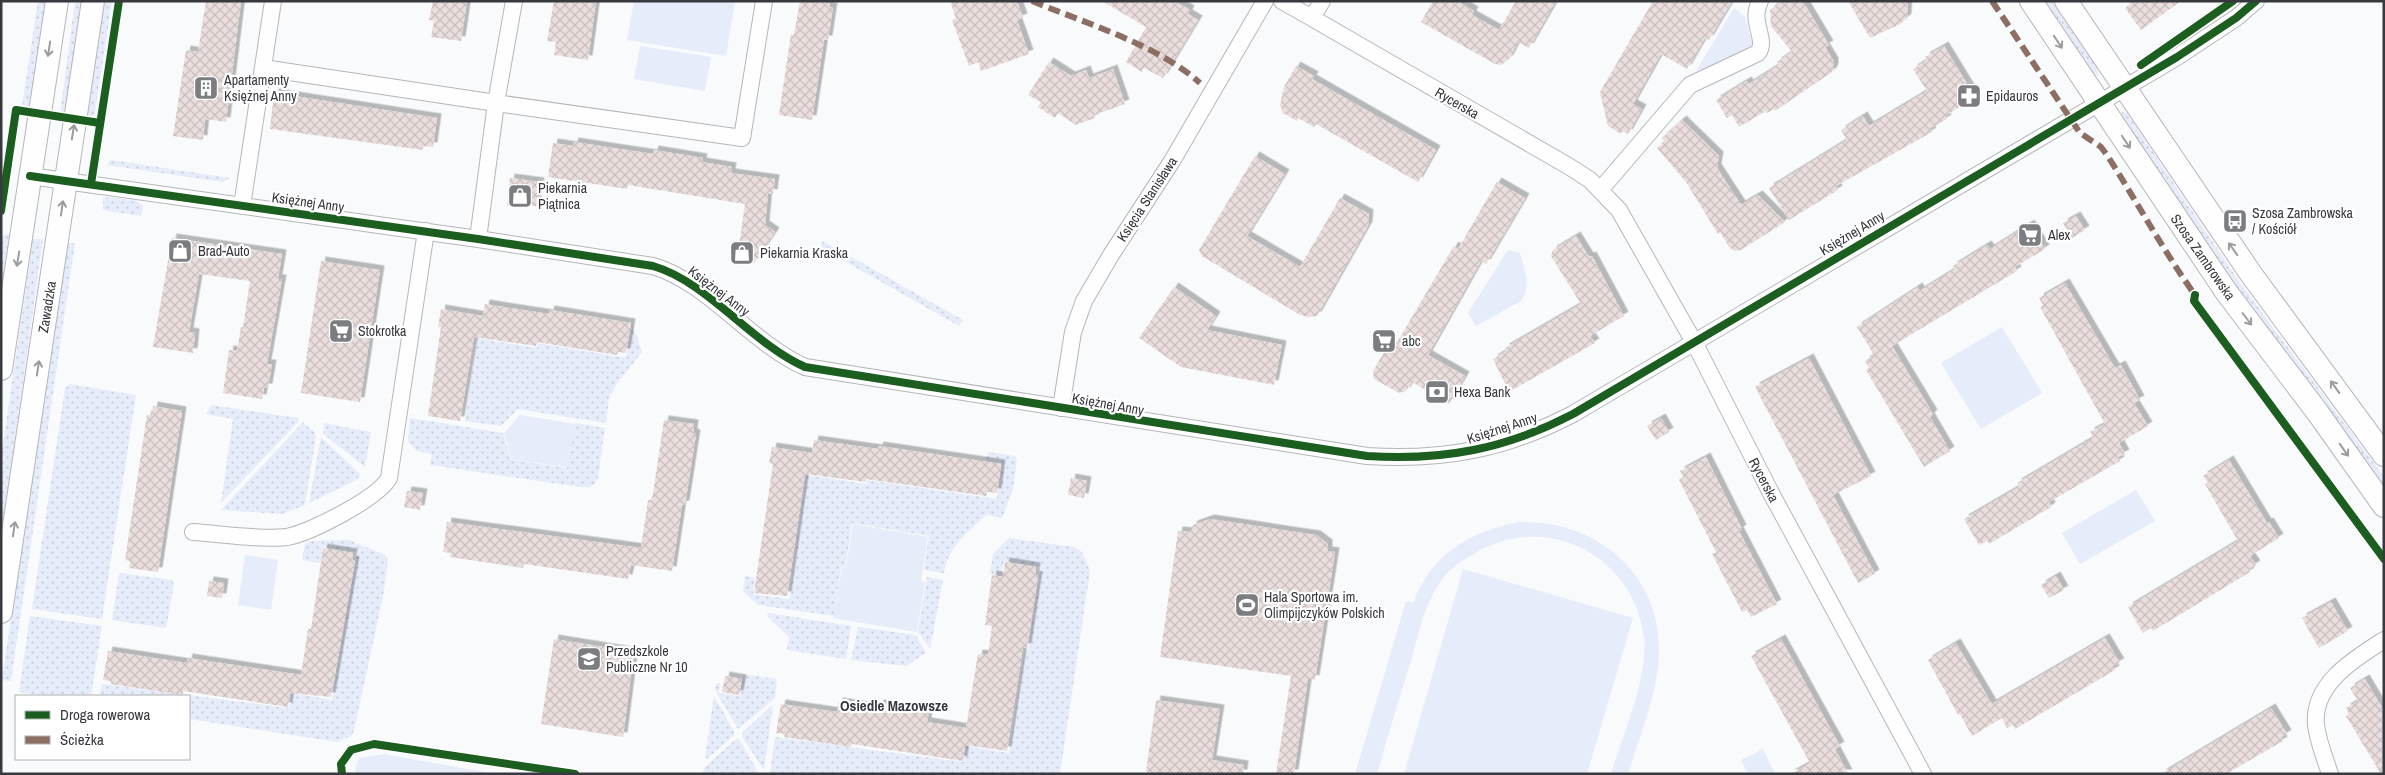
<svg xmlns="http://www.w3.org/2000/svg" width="2385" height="775" font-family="'Archivo Narrow',sans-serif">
  <defs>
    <pattern id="grass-dots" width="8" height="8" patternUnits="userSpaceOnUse" patternTransform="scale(1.25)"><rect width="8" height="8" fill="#e6ecfa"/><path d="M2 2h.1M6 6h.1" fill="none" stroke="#c6cbd7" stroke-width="1.8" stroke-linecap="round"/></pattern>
    <pattern id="building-cross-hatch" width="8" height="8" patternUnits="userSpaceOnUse" patternTransform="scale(1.25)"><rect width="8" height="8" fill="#eadedd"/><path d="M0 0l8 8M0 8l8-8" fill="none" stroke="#c9bfbf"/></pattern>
    <filter id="shadow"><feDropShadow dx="4.5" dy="-4.5" stdDeviation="0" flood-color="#0004"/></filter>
  </defs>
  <rect width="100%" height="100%" fill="#f8fafc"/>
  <path fill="url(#grass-dots)" d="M 38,1 L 46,1 L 30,106 L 22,106 Z
    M 75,1 L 82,1 L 65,115 L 60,115 Z
    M 104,1 L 112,1 L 94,118 L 87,116 Z
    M 2044,1 L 2052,1 L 2097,67 L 2098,76 L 2094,75 Z
    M 2122,112 L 2127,113 L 2238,280 L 2376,466 L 2384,477 L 2384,490 L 2238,289 L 2121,116 Z
    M 111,160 L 230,178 L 223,182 L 107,165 Z
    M 103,197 L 135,200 L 143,205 L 141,216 L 103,210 Z
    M 12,233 L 1,301 L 1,236 Z
    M 33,239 L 43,239 L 1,539 L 1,458 Z
    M 823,241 L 963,320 L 959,326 L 820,247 Z
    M 66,243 L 75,243 L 11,681 L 2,680 Z
    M 632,323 L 642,352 L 616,385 L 609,398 L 606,423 L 518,409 L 501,426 L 465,421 L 477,338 L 537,348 L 538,343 L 626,358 Z
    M 70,384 L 136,395 L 102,619 L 32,609 L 65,388 Z
    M 211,405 L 298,418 L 299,421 L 221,503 L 233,419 L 206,414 Z
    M 410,418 L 503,433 L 511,460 L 567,468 L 575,423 L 605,428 L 598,478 L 595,484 L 590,487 L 580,487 L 430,465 L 432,454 L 417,451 L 408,442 Z
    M 303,422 L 314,432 L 316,436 L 305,505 L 282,514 L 221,510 Z
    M 324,423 L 371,432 L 365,467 L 323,434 Z
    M 321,437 L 361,475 L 356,480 L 309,503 Z
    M 988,452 L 1015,456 L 1017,460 L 1013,489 L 1002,518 L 987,515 C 968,531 948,547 944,573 L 924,570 L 929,536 L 852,523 L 845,568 L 841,567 L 834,616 L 758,605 L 743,591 L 745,576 L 755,578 L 753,594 L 789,599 L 806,475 L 867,484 L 868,480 L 997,499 L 1002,463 L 986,461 Z
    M 1009,538 L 1074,547 L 1082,552 L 1090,571 L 1060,774 L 770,774 L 775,737 L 963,762 L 966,746 L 1009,753 L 1025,650 L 1028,650 L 1041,567 L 1004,561 L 1001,576 L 992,574 L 990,572 L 993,554 Z
    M 349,540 L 385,555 L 388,560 L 384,591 L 354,731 L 351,736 L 337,742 L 189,719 L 189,696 L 100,696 L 102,684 L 289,708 L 292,693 L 332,700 L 357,552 L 323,547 L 320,563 L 302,560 L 305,544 L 308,541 Z
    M 121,573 L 172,580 L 174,584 L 166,628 L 112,620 L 119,575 Z
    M 927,577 L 943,580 L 930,649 L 918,632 Z
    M 768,613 L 851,626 L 846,659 L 787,650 L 789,637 L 767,616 Z
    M 30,616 L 102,626 L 91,696 L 46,696 L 19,692 Z
    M 858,627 L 916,635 L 926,653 L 906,666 L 851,660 Z
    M 743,674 L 777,679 L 775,698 L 738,729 L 715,690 L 716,683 L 720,683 L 719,693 L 739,696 Z
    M 714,696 L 734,731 L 734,735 L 707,759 L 705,758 Z
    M 771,706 L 773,706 L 764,770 L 742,737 L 743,732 Z
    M 736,739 L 739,739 L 759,774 L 703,774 L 704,768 Z"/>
  <path fill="#e6ecfa" d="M 634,1 L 735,1 L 726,56 L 627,40 Z
    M 1734,8 L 1745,17 L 1753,47 L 1705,70 L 1696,71 Z
    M 640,46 L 711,57 L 705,91 L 634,79 Z
    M 1508,250 L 1520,253 C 1524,269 1532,286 1521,301 L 1476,326 L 1468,313 Z
    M 2002,327 L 2042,393 L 1981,429 L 1941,363 Z
    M 520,415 L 575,424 L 567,467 L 512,460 L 504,433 Z
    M 2136,490 L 2155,521 L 2080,564 L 2062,533 Z
    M 1518,522 C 1594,519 1661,572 1659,652 C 1658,693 1640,735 1628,774 L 1611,774 C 1623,735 1648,678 1644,638 C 1635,555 1544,510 1474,554 C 1463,560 1452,567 1444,577 C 1425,601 1419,632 1411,661 C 1399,699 1388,736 1377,774 L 1355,774 L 1406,601 L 1413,603 C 1431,555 1469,532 1518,522 Z
    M 853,524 L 928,537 L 921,581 L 925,582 L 917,632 L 833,618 L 842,568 L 846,568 Z
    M 245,555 L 278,560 L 271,610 L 238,605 Z
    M 1463,569 L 1633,618 L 1587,774 L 1404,774 Z
    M 1763,749 L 1775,774 L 1748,774 L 1741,760 Z
    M 384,754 L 495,774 L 356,774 L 355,770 L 359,758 Z"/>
  <path fill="url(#building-cross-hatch)" filter="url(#shadow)" d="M 206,1 L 241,1 L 226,122 L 205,119 L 203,140 L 173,136 L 186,50 L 198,52 Z
    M 433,1 L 467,1 L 461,41 L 431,37 L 434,21 L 429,20 Z
    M 554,1 L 596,1 L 588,60 L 554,55 L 556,42 L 547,41 Z
    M 800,1 L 830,1 L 829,7 L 833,7 L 828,40 L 824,40 L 812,120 L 779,115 L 791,34 L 794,35 Z
    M 950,1 L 1017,1 L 1023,18 L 1017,20 L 1029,54 L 981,71 L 978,62 L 969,66 L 952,20 L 956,19 Z
    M 1102,1 L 1174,1 L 1190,10 L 1188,14 L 1198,20 L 1163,78 L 1144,68 L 1142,72 L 1126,62 L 1146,27 Z
    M 1433,1 L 1457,1 L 1474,11 L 1472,15 L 1499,30 L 1516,1 L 1556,1 L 1529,48 L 1518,42 L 1509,59 L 1501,65 L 1495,64 L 1421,22 Z
    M 1653,1 L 1732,1 L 1709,40 L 1705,38 L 1687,69 L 1661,54 L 1633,104 L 1642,109 L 1628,134 L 1622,131 L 1621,134 L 1608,126 L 1600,92 Z
    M 1783,1 L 1802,1 L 1807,8 L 1829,45 L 1825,47 L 1834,62 L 1834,68 L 1832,72 L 1775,111 L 1774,109 L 1767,113 L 1766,111 L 1739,127 L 1732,115 L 1727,118 L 1716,100 L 1747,81 L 1749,84 L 1779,65 L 1777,62 L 1792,52 L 1771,26 L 1770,10 Z
    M 1848,1 L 1908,1 L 1907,18 L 1900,24 L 1870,38 Z
    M 2134,1 L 2181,1 L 2141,30 L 2125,8 Z
    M 1944,46 L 1972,92 L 1972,99 L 1945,116 L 1947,119 L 1930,129 L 1932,132 L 1836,186 L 1838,190 L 1789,220 L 1769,188 L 1847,140 L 1841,130 L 1863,116 L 1869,126 L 1927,91 L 1913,69 L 1927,60 L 1925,57 Z
    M 1049,62 L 1071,76 L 1086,70 L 1089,78 L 1113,69 L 1125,104 L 1094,115 L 1095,118 L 1076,125 L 1058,113 L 1055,118 L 1038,107 L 1041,102 L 1028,95 Z
    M 1296,66 L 1314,76 L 1312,79 L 1436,150 L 1418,182 L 1316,124 L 1314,127 L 1298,118 L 1297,121 L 1283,113 L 1280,105 L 1284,87 Z
    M 274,93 L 437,118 L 433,147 L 423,146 L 423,150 L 270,129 Z
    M 1682,120 L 1719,156 L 1717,168 L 1741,205 L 1758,195 L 1785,222 L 1741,250 L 1734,251 L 1729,247 L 1720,232 L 1718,234 L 1686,182 L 1657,148 L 1665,142 L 1662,138 Z
    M 574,142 L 653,154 L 654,150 L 703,158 L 702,162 L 732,167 L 731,173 L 775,179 L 773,194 L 768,193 L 765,225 L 775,232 L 754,263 L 737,261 L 745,204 L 628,185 L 627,189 L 548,177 L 553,143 L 573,146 Z
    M 1255,156 L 1285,174 L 1247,236 L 1300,267 L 1340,198 L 1369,214 L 1368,226 L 1317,316 L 1309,317 L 1300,315 L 1202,256 L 1199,250 Z
    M 510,178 L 540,182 L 536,206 L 528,205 L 528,208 L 507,206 Z
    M 1497,182 L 1525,198 L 1486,264 L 1481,261 L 1428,355 L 1465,376 L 1449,404 L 1412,382 L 1406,391 L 1399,393 L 1374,379 L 1373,371 L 1384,352 L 1392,351 L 1454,246 L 1458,249 Z
    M 2076,216 L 2085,230 L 2072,238 L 2063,223 Z
    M 2030,224 L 2045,249 L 2015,267 L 2017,271 L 1892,346 L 1933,414 L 1930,417 L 1950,451 L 1924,467 L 1866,370 L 1869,368 L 1865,361 L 1874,355 L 1857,327 L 1918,287 L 1920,291 L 1955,269 L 1953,266 L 1987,245 L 1990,249 Z
    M 1576,236 L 1589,257 L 1592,256 L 1624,316 L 1590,336 L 1595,343 L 1509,392 L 1493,359 L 1506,351 L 1505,348 L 1581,304 L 1551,256 L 1553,250 Z
    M 172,238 L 282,254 L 278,279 L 282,279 L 267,364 L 272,364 L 268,388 L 264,388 L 262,399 L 223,393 L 229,350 L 237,351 L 241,327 L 243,327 L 250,281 L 199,274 L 189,332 L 195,333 L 193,353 L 153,347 Z
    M 321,261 L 380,270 L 360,402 L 301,393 Z
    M 2065,283 L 2115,368 L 2121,365 L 2140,400 L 2134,403 L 2148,426 L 2119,443 L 2125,454 L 2118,457 L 2120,461 L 2049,502 L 2051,507 L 1989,544 L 1987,541 L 1979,545 L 1964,519 L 2019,487 L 2017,483 L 2093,438 L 2090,432 L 2105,424 L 2040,307 L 2043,305 L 2039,298 Z
    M 1174,287 L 1216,316 L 1207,330 L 1282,345 L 1274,385 L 1181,367 L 1139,338 Z
    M 485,304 L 549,314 L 550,310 L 631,323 L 626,353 L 618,352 L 617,355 L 537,342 L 536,346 L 474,337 L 460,421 L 428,416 L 441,327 L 438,327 L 441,309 L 483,316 Z
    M 1809,358 L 1871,476 L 1833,495 L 1875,574 L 1858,583 L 1755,387 Z
    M 153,406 L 182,411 L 158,572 L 129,568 L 130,561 L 125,560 L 147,415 L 152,415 Z
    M 1661,418 L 1669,432 L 1656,440 L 1647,426 Z
    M 664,420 L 694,424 L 693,433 L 696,434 L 685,505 L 682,505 L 672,571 L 631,565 L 628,579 L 524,564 L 523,568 L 450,557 L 451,553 L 443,552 L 447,522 L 641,548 L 648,500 L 652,500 Z
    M 814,440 L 878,449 L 879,446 L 1001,464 L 997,493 L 987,492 L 986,496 L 866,479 L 866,482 L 805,474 L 787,596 L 754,593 L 773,464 L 769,463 L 772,447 L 812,453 Z
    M 1706,457 L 1742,529 L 1739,531 L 1777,604 L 1751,617 L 1747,610 L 1742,612 L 1712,554 L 1716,552 L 1679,480 L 1683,477 L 1680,471 Z
    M 2229,460 L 2267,523 L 2269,522 L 2279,538 L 2250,556 L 2256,565 L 2249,569 L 2250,572 L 2153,631 L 2151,628 L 2143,633 L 2128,607 L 2238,541 L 2205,484 L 2208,483 L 2203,476 Z
    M 1071,478 L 1087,481 L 1084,498 L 1068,495 Z
    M 407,491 L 423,493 L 420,510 L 404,507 Z
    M 1210,519 L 1316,535 L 1328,544 L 1328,551 L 1335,552 L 1315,680 L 1308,678 L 1294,774 L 1276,774 L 1291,676 L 1160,657 L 1178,531 L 1191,532 L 1193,525 Z
    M 323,548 L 353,553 L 352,560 L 355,561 L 331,697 L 290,693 L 288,707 L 183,691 L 183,695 L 144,689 L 110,684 L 111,681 L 103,680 L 108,651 L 187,663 L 188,658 L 301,675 L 308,629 L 311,629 Z
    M 1005,562 L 1036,567 L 1035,575 L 1038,576 L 1027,648 L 1023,647 L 1007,751 L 965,745 L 963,761 L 852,744 L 851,747 L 784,737 L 785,734 L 776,733 L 781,704 L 837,712 L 838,702 L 878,708 L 879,704 L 929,712 L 927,722 L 966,728 L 978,654 L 988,655 L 992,626 L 985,625 L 992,575 L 1003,577 Z
    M 2056,576 L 2064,590 L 2049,598 L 2041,585 Z
    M 209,581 L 224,583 L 222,598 L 207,596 Z
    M 2331,602 L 2348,631 L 2319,648 L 2302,618 Z
    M 2105,638 L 2120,663 L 2113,666 L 2115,670 L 2015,729 L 2013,725 L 2007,728 L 2002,718 L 1972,736 L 1960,714 L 1958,715 L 1928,660 L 1956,643 L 1992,704 Z
    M 554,639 L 634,652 L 623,737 L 541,724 Z
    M 1781,639 L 1840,746 L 1835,749 L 1848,774 L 1790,774 L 1810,763 L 1751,656 Z
    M 725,676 L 742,679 L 739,695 L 722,692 Z
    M 2365,679 L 2384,711 L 2384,774 L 2381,774 L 2346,716 L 2349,714 L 2346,708 L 2358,701 L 2350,688 Z
    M 1156,700 L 1220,709 L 1212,760 L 1244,765 L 1243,774 L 1160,774 L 1146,772 Z
    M 2271,708 L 2287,734 L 2281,738 L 2283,741 L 2226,774 L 2161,774 Z"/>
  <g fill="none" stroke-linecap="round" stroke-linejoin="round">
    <defs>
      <path id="street" d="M 514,1 L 496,103 L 742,138 L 764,1
        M 1282,1 L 1312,18
        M 1322,1 L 1312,18 L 1570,167 L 1590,180 L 1619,210 L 1694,342 L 1771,493 L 1923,774
        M 263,68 L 496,103 L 478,239
        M 30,176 L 478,239 L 653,266 C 708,282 751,343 805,367 L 1367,456 C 1443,461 1506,449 1573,414 L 2177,57 L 2236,18 L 2256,1
        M 1601,189 L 1690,85 L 1758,53 C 1768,39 1749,22 1760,1
        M 242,206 L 273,1
        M 1061,408 L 1073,332 L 1084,301 L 1111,255 L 1172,161 L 1265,1
        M 193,532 C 222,534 259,540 287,537 C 310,533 378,498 389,478 L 426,231
        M 2330,774 C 2325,758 2318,742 2316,725 C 2312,684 2354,659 2384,640"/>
      <path id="secondary" d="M 2031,1 L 2227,293 L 2318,413 L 2384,506
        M 2066,1 L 2251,274 L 2384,455
        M 1,369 L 57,1
        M 1,612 L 93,1"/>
    </defs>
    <use href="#street" stroke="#b4b6b8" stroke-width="18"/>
    <use href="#secondary" stroke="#b4b6b8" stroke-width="24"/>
    <use href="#street" stroke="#fefeff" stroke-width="16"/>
    <use href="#secondary" stroke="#fefeff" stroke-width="22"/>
    <path stroke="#8d6e63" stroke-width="6" stroke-dasharray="12 6" stroke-linecap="butt" d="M 1032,1 C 1085,23 1158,45 1200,83
      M 1992,1 L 2080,133 L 2101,147 L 2107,155 C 2137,202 2163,250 2195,295"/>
    <defs>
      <path id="cycleway" d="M 2141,65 L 2233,1
        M 30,176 L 478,239 L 653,266 C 708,282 751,343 805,367 L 1367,456 C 1443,461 1506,449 1573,414 L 2177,57 L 2236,18 L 2256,1
        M 91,184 L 119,1
        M 1,211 L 16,110 L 100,123
        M 2195,295 L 2194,301 L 2384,559
        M 342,774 L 341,764 L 351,750 L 374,744 L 575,774"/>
    </defs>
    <use href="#cycleway" stroke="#fff" stroke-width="11"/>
    <use href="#cycleway" stroke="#1b5e20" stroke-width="8"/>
  </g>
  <defs><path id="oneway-shaft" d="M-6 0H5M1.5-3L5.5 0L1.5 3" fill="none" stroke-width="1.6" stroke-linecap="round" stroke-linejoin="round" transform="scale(1.25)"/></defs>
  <g stroke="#9b9c9e">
    <use href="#oneway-shaft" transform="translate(2058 42) rotate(56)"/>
    <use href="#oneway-shaft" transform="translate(49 49) rotate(99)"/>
    <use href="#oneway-shaft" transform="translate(73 132) rotate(-81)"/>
    <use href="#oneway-shaft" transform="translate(2126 142) rotate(56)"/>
    <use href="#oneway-shaft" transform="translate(62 208) rotate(-82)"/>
    <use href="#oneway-shaft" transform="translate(2233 249) rotate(-125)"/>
    <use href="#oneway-shaft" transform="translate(18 259) rotate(99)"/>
    <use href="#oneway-shaft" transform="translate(2247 319) rotate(53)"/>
    <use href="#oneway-shaft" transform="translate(38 368) rotate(-81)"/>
    <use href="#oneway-shaft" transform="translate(2335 387) rotate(-126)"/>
    <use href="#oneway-shaft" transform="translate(2344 450) rotate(55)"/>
    <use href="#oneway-shaft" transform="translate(14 529) rotate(-81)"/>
  </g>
  <defs>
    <symbol id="building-square" viewBox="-11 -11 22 22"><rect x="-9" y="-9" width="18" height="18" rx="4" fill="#7b7d80" stroke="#fff"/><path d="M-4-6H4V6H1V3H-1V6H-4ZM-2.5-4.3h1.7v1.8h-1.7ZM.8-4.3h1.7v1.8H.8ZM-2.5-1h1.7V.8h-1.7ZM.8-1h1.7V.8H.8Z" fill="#fff"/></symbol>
    <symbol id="pharmacy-square" viewBox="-11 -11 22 22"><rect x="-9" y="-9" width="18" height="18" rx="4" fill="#7b7d80" stroke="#fff"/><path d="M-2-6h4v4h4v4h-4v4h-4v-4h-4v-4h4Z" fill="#fff"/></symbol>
    <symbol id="shop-square" viewBox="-11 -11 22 22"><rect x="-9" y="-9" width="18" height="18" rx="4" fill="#7b7d80" stroke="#fff"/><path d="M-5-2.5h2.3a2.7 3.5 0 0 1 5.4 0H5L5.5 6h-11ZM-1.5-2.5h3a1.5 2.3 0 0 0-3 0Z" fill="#fff"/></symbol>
    <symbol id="bus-square" viewBox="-11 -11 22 22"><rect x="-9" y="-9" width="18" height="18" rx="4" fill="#7b7d80" stroke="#fff"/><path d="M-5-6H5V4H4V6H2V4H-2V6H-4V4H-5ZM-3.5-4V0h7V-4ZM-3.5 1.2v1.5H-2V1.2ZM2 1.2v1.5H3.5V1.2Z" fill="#fff"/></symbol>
    <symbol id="supermarket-square" viewBox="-11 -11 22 22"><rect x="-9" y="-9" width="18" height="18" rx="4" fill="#7b7d80" stroke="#fff"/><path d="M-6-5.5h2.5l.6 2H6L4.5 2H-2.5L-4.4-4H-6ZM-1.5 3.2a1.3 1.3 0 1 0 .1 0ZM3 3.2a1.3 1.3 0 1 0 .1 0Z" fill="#fff"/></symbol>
    <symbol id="bank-square" viewBox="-11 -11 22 22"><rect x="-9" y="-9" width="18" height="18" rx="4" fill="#7b7d80" stroke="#fff"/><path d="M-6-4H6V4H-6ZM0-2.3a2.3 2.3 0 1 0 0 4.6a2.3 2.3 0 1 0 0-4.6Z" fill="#fff"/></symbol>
    <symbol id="stadium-square" viewBox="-11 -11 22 22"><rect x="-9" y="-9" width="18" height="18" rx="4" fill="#7b7d80" stroke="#fff"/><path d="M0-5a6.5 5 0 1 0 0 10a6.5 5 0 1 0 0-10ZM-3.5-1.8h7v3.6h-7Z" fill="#fff"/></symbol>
    <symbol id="school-square" viewBox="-11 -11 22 22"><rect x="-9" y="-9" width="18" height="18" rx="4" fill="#7b7d80" stroke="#fff"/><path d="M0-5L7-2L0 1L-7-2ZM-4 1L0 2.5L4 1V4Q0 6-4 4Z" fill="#fff"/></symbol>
  </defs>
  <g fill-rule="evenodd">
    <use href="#building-square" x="192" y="74" width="28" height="28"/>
    <use href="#pharmacy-square" x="1955" y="82" width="28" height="28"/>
    <use href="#shop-square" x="506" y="182" width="28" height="28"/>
    <use href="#bus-square" x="2221" y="207" width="28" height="28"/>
    <use href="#supermarket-square" x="2016" y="221" width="28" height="28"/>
    <use href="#shop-square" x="166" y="237" width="28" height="28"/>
    <use href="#shop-square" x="728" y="239" width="28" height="28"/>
    <use href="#supermarket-square" x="327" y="317" width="28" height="28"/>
    <use href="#supermarket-square" x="1370" y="327" width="28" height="28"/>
    <use href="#bank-square" x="1423" y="378" width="28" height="28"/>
    <use href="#stadium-square" x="1233" y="591" width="28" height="28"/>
    <use href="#school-square" x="575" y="645" width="28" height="28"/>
  </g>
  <g text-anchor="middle" stroke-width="4.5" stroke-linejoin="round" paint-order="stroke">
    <g font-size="14" fill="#38393e" stroke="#fff" text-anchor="start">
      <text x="224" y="85">Apartamenty<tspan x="224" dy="16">Księżnej Anny</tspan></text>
      <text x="1986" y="101">Epidauros</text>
      <text x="538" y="193">Piekarnia<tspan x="538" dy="16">Piątnica</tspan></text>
      <text x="2252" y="218">Szosa Zambrowska<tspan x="2252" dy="16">/ Kościół</tspan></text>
      <text x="2048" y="240">Alex</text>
      <text x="198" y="256">Brad-Auto</text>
      <text x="760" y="258">Piekarnia Kraska</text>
      <text x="358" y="336">Stokrotka</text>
      <text x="1402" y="346">abc</text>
      <text x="1454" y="397">Hexa Bank</text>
      <text x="1264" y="602">Hala Sportowa im.<tspan x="1264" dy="16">Olimpijczyków Polskich</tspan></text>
      <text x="606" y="656">Przedszkole<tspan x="606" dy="16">Publiczne Nr 10</tspan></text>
    </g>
    <g font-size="14" fill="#38393e" stroke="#fff">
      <text transform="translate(1457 103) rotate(30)" y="5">Rycerska</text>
      <text transform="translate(1147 199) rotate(-57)" y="5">Księcia Stanisława</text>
      <text transform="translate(308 202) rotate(8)" y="5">Księżnej Anny</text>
      <text transform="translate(1852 233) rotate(-31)" y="5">Księżnej Anny</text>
      <text transform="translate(2203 257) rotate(55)" y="5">Szosa Zambrowska</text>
      <text transform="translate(719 291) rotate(37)" y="5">Księżnej Anny</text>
      <text transform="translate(47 307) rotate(-81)" y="5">Zawadzka</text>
      <text transform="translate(1108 404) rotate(10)" y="5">Księżnej Anny</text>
      <text transform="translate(1502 428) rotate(-18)" y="5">Księżnej Anny</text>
      <text transform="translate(1764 480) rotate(62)" y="5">Rycerska</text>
    </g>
    <g font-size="15" font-weight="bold" fill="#353840" stroke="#fff">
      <text x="894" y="711">Osiedle Mazowsze</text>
    </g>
  </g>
  <rect width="2385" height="775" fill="none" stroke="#38393e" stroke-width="5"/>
  <rect x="15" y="695" width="175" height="65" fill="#ffffff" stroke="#afb0b2"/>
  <rect x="25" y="711" width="25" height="8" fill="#1b5e20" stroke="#afb0b2"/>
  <text x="60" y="720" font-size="15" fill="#38393e">Droga rowerowa</text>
  <rect x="25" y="736" width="25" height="8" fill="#8d6e63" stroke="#afb0b2"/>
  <text x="60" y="745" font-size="15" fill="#38393e">Ścieżka</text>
</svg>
